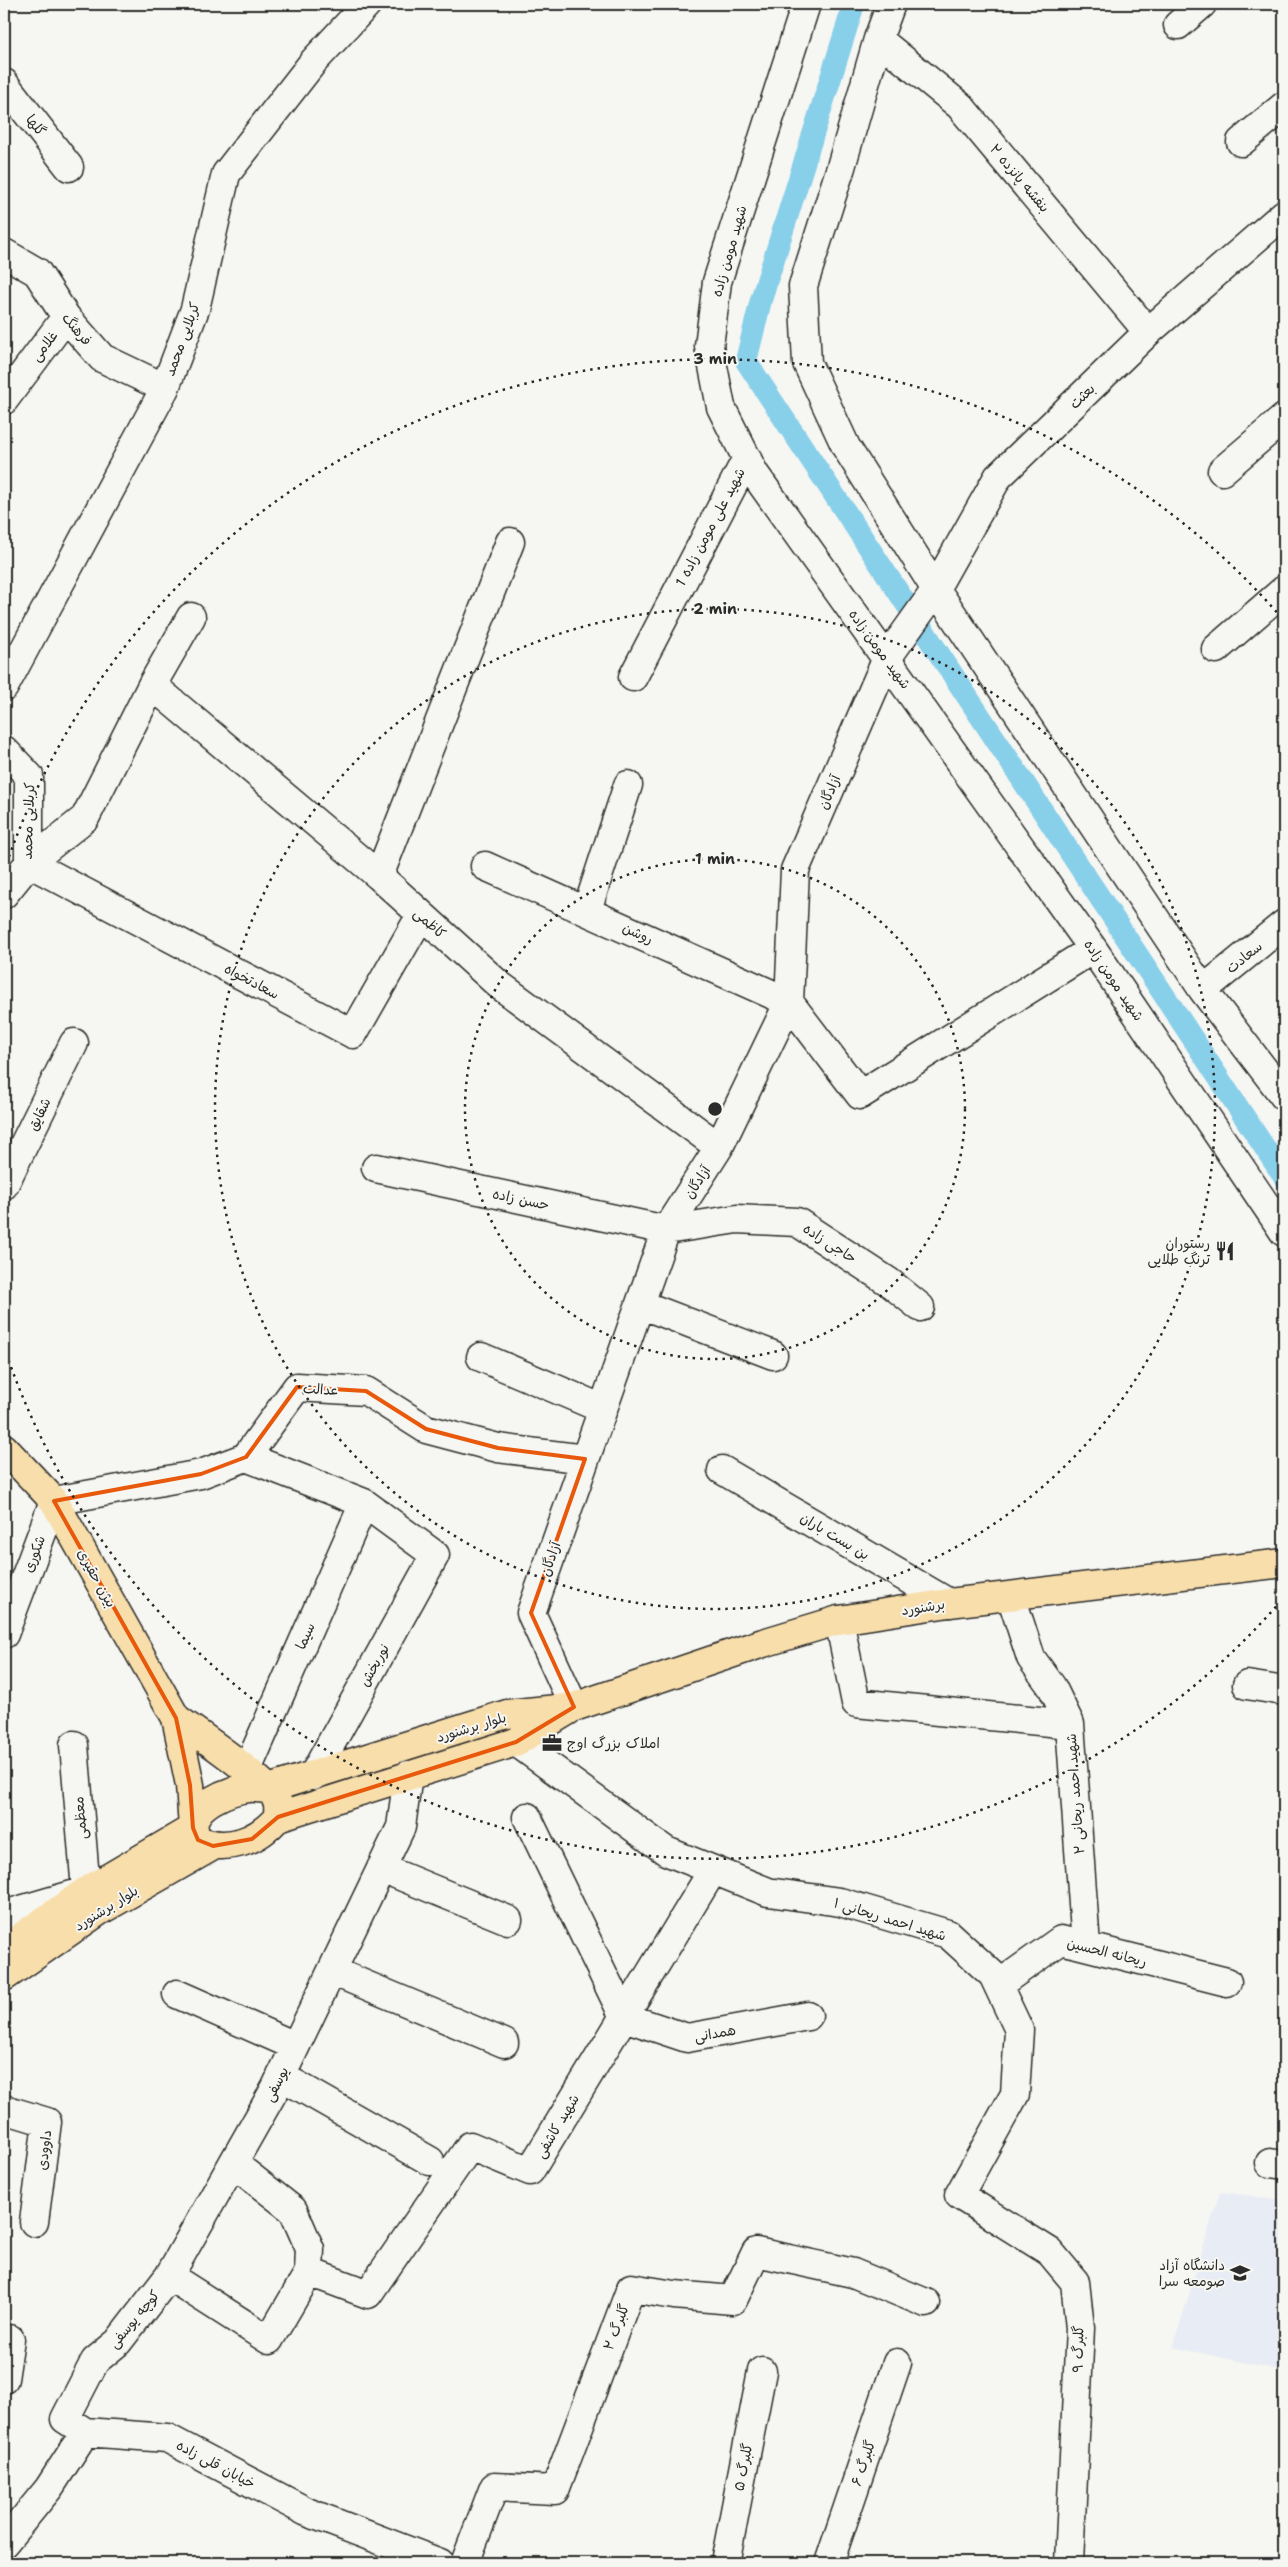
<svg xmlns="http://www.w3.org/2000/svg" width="1288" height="2567" font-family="'Shantell Sans','Playpen Sans Arabic',sans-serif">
  <rect width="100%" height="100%" fill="#f6f6f2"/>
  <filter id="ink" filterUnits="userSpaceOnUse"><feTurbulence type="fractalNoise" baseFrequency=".02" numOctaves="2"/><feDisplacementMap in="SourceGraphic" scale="10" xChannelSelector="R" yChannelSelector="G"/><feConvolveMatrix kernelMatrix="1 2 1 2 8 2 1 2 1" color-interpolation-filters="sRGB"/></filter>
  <g filter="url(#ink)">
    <path fill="#e8ecf5" d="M 1220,2192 L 1284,2200 L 1284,2371 L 1173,2347 Z"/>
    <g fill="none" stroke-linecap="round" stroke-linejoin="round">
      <path stroke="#88cfe9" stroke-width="22" d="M 854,4 L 761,300 L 746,361 L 1284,1177"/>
      <defs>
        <path id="minor" d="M 806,4 L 717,282 L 709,346 L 721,407 L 754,473 L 1093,949 L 1284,1232
          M 891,4 L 878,39 L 841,167 L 803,286 L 807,363 L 846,447 L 935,588 L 1203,990 L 1284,1096
          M 1178,25 L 1202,4
          M 878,39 L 960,106 L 1148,332
          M 4,83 L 69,167
          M 1241,142 L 1284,106
          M 4,253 L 37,272 L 66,317 L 102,358 L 165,388
          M 4,400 L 66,317
          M 1222,471 L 1284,418
          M 191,617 L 152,685 L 85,818 L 29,863 L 353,1034 L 421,915
          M 1216,649 L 1284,590
          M 633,677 L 747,458
          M 152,685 L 379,876 L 498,984 L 719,1147
          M 4,687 L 165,388 L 195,309 L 226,174 L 314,61 L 367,4
          M 4,750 L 29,776 L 29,863 L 4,894
          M 485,866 L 789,1002 L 860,1095 L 1093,949
          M 379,876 L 510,542
          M 587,910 L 628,785
          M 1203,990 L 1284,924
          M 376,1168 L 666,1230 L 737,1219 L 797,1222 L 889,1282 L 920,1307
          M 4,1185 L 74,1043
          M 640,1304 L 773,1355
          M 481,1357 L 603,1409
          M 246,1457 L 364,1503 L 435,1555 L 313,1776
          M 722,1470 L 949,1603
          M 1011,1596 L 1031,1658 L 1052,1687 L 1070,1724 L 1086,1946
          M 839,1620 L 856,1703 L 1070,1724
          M 4,1634 L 54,1501 L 201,1474 L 246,1457 L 297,1387 L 366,1391 L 426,1429 L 498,1448 L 585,1459
          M 1247,1685 L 1284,1691
          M 574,1707 L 531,1613 L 666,1230 L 719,1147 L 789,1002 L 795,870 L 887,658 L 930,598 L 998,477 L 1148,332 L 1284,214
          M 516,1742 L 666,1851 L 768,1892 L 840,1902 L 948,1934 L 993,1975 L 1019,2030 L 1015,2094 L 959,2195 L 1050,2252 L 1075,2282 L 1080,2328 L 1069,2563
          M 247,1770 L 364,1503
          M 527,1817 L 624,2017 L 687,2038 L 808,2016
          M 381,1868 L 508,1920
          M 4,1915 L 86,1891 L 74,1745
          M 332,1971 L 504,2043
          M 998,1985 L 1061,1940 L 1227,1982
          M 177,1994 L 295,2046
          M 281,2076 L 430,2161
          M 4,2109 L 47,2122 L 34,2222
          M 233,2163 L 293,2210 L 310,2249 L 309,2272 L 269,2340 L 169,2276 L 275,2089 L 401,1827 L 408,1775
          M 1270,2163 L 1284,2165
          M 309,2272 L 368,2294 L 470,2146 L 530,2171 L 713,1870
          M 169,2276 L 118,2342 L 95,2361 L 65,2419 L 85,2432 L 167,2438 L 307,2512 L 440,2563
          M 4,2379 L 10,2339
          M 4,2543 L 49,2488 L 85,2432
          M 465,2563 L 494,2487 L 555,2490 L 631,2288 L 674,2295 L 733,2300 L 756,2252 L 853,2273 L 926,2303
          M 725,2563 L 762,2371
          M 829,2563 L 897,2363"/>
        <path id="major" d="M 4,1448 L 54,1501 L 176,1718 L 190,1785 L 193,1828 L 86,1891 L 4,1949
          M 176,1718 C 195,1732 270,1782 277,1801 C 279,1805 278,1812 278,1817 C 258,1841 228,1852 198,1840 C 197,1837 194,1833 194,1829 C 189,1806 230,1789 249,1788 C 255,1787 262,1789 268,1789 L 507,1714 L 567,1708
          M 278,1817 L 516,1742 L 574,1707 L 763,1643 L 839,1620 L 949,1603 L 1284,1563
          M 4,1977 L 99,1911 L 213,1846"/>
      </defs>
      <use href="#minor" stroke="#2b2b2b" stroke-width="31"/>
      <use href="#major" stroke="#2b2b2b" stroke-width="31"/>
      <use href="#minor" stroke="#f6f6f2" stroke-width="28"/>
      <use href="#major" stroke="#f8deab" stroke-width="28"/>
    </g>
  </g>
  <path fill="none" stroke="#e8590c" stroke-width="4" stroke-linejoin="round" d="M 297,1387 L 366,1391 L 426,1429 L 498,1448 L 585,1459 L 531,1613 L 574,1707 L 516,1742 L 278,1817 L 252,1839 L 213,1846 L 198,1840 L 193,1828 L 190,1785 L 176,1718 L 54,1501 L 201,1474 L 246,1457 Z"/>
  <g fill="none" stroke="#2b2b2b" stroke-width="2.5" stroke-dasharray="2.5 5">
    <circle cx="715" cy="1109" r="250"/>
    <circle cx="715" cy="1109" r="500"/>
    <path d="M1281 1601A750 750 0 0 1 4 1347M4 871A750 750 0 0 1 1281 617"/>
  </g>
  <defs>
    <symbol id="restaurant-bare" viewBox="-9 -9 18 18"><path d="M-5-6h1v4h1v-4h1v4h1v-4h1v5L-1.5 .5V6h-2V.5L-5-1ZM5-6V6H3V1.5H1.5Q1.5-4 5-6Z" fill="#2b2b2b" stroke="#f6f6f2" stroke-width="2.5" paint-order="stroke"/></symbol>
    <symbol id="office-bare" viewBox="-9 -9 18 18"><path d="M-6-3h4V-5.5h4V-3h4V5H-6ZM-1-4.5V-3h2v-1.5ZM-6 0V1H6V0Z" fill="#2b2b2b" stroke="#f6f6f2" stroke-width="2.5" paint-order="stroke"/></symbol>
    <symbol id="university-bare" viewBox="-9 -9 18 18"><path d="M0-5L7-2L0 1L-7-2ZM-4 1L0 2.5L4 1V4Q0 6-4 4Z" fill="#2b2b2b" stroke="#f6f6f2" stroke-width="2.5" paint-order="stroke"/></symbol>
  </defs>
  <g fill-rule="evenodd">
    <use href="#restaurant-bare" x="1211" y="1237" width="28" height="28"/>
    <use href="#office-bare" x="538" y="1729" width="28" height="28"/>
    <use href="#university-bare" x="1226" y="2259" width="28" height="28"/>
  </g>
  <g text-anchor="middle" stroke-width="4" stroke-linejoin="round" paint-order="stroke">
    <g font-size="14" fill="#2b2b2b" stroke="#f6f6f2">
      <text transform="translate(36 125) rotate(52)" y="5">گلها</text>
      <text transform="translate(1020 178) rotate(50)" y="5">بنفشه پانزده ۲</text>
      <text transform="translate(729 251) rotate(-74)" y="5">شهید مومن زاده</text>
      <text transform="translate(77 329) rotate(50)" y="5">فرهنگ</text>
      <text transform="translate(182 339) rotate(-70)" y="5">کربلایی محمد</text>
      <text transform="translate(44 346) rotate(-53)" y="5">غلامی</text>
      <text transform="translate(1082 396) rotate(-44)" y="5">بعثت</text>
      <text transform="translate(710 527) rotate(-62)" y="5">شهید علی مومن زاده 1</text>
      <text transform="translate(880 649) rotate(54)" y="5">شهید مومن زاده</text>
      <text transform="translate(829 792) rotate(-67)" y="5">آزادگان</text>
      <text transform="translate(28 821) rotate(-88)" y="5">کربلایی محمد</text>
      <text transform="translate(430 923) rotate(42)" y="5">کاظمی</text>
      <text transform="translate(638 933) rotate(25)" y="5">روشن</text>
      <text transform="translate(1244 957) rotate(-39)" y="5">سعادت</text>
      <text transform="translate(1114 980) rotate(56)" y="5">شهید مومن زاده</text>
      <text transform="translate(252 981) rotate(28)" y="5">سعادتخواه</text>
      <text transform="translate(39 1114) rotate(-64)" y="5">شقایق</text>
      <text transform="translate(697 1182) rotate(-57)" y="5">آزادگان</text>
      <text transform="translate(521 1199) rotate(12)" y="5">حسن زاده</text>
      <text transform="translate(830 1243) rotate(33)" y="5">حاجی زاده</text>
      <text transform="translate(321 1389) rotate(3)" y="5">عدالت</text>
      <text transform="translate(835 1536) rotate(31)" y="5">بن بست باران</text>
      <text transform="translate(34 1554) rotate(-69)" y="5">شکوری</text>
      <text transform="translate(550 1559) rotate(-71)" y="5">آزادگان</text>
      <text transform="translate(97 1578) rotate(61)" y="5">بیژن حقیری</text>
      <text transform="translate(923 1607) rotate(-9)" y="5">برشنورد</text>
      <text transform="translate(305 1636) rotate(-66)" y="5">سیما</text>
      <text transform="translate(374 1665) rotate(-61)" y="5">نوربخش</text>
      <text transform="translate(471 1727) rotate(-17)" y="5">بلوار برشنورد</text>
      <text transform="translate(1075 1794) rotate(-94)" y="5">شهید احمد ریحانی ۲</text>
      <text transform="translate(80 1818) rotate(-95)" y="5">معظمی</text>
      <text transform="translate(106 1908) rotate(-32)" y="5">بلوار برشنورد</text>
      <text transform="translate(890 1919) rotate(17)" y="5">شهید احمد ریحانی ۱</text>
      <text transform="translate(1107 1952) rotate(14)" y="5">ریحانه الحسین</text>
      <text transform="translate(715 2033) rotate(-10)" y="5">همدانی</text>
      <text transform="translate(276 2084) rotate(-63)" y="5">یوسفی</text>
      <text transform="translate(557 2126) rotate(-59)" y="5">شهید کاشفی</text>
      <text transform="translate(44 2150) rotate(-83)" y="5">داوودی</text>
      <text transform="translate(134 2319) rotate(-50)" y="5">کوچه یوسفی</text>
      <text transform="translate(616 2327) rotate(-69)" y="5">گلبرگ ۲</text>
      <text transform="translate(1078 2349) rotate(-89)" y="5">گلبرگ ۹</text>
      <text transform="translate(863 2463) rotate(-71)" y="5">گلبرگ ۶</text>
      <text transform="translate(216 2464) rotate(28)" y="5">خیابان قلی زاده</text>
      <text transform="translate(743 2467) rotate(-79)" y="5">گلبرگ ۵</text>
    </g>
    <g font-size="14" fill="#2b2b2b" stroke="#f6f6f2" text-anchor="end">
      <text x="1210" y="1248">رستوران<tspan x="1210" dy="16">ترنگ طلایی</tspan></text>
      <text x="567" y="1748" text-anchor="start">املاک بزرگ اوج</text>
      <text x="1225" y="2270">دانشگاه آزاد<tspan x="1225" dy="16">صومعه سرا</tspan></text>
    </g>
  </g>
  <circle cx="715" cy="1109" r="8" fill="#2b2b2b" stroke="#f6f6f2" stroke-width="2.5"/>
  <g font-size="15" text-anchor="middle" font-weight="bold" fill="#2b2b2b" stroke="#f6f6f2" stroke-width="4" stroke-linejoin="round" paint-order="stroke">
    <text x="715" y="364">3 min</text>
    <text x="715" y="614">2 min</text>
    <text x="715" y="864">1 min</text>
  </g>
  <rect width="1288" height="2567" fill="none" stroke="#f6f6f2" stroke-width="20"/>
  <rect x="10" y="10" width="1268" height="2547" fill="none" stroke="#2b2b2b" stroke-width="2" filter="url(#ink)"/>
</svg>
